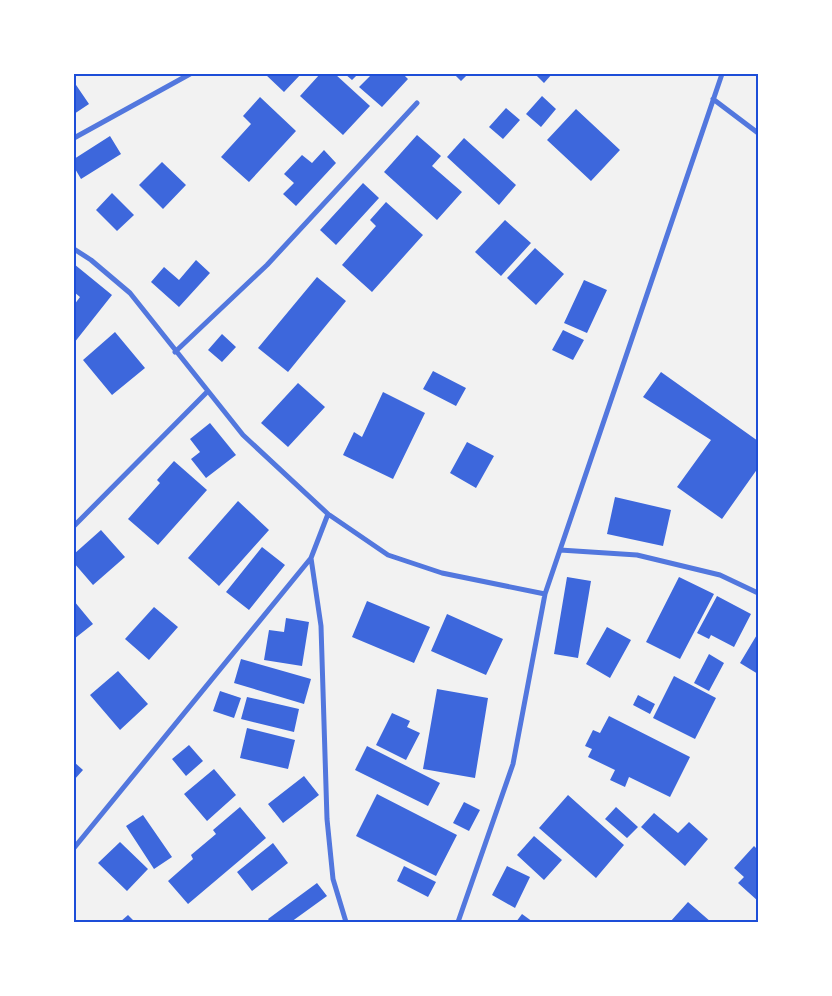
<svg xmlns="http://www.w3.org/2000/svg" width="832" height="996" font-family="Quicksand,sans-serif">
  <rect width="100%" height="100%" fill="#f2f2f2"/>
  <path fill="#3d67dc" d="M 265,74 L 301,74 L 284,92 Z
    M 320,74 L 335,74 L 370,106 L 343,135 L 300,96 Z
    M 345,74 L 358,74 L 352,80 Z
    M 372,74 L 403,74 L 408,79 L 382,107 L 359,87 Z
    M 454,74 L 468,74 L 461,81 Z
    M 535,74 L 552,74 L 544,83 Z
    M 74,82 L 89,104 L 74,114 Z
    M 542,96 L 556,109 L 541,127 L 526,114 Z
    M 260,97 L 296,131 L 249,182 L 221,157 L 251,124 L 243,116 Z
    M 506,108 L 520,120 L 503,139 L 489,127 Z
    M 576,109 L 620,150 L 591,181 L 547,140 Z
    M 417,135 L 441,156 L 432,166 L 462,192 L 437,220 L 384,172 Z
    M 110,136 L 121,154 L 81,179 L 74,167 L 74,159 Z
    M 464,138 L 516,185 L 499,205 L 447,157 Z
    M 324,150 L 336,163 L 296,206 L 283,194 L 294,183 L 284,174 L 302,155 L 312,163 Z
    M 162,162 L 186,185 L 163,209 L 139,185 Z
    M 363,183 L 379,198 L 336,245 L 320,230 Z
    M 112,193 L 134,215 L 117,231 L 96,210 Z
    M 386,202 L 423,235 L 372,292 L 342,265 L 376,226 L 370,220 Z
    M 505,220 L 531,243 L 501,276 L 475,252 Z
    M 535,248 L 564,274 L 536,305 L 507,278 Z
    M 196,260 L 210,273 L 179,307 L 151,282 L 164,267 L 179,280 Z
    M 74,264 L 112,295 L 74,343 L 74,305 L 80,297 L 74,292 Z
    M 317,277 L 346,301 L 288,372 L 258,348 Z
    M 584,280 L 607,290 L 587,333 L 564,323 Z
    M 563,330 L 584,340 L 573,360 L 552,350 Z
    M 115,332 L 145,368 L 112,395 L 83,360 Z
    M 222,334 L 236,347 L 222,362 L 208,350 Z
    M 433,371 L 466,388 L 456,406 L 423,389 Z
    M 661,372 L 758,441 L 758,468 L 722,519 L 677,487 L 711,440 L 643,397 Z
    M 298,383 L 325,407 L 288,447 L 261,423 Z
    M 383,392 L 425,413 L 393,479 L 343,455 L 354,432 L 362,437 Z
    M 210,423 L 236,455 L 206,478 L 191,459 L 200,452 L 190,439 Z
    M 467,442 L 494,456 L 476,488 L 450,473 Z
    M 174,461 L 207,490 L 158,545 L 128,519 L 160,483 L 157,480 Z
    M 615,497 L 671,510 L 663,546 L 607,534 Z
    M 238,501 L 269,530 L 219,586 L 188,558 Z
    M 101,530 L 125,557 L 93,585 L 74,563 L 74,554 Z
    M 262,547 L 285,565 L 249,610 L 226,592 Z
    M 567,577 L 591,581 L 578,658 L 554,654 Z
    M 679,577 L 714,594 L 680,659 L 646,642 Z
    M 717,596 L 751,614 L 734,647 L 711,635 L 709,639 L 697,633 Z
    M 74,601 L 93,624 L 74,639 Z
    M 367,601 L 430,627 L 414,663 L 352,637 Z
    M 154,607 L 178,627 L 149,660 L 125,639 Z
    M 447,614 L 503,639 L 486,675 L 431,651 Z
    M 286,618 L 309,622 L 302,666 L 264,660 L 269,630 L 284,632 Z
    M 607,627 L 631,640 L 610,678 L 586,664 Z
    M 758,633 L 758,674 L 740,663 Z
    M 709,654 L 724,663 L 709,691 L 694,683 Z
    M 241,659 L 311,679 L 304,704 L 234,683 Z
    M 118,671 L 148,704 L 120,730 L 90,695 Z
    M 674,676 L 716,698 L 695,739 L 653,718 Z
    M 437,689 L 488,698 L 475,778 L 423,769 Z
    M 220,691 L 241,698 L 234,718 L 213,711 Z
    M 638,695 L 655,704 L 650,714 L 633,705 Z
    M 247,697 L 299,709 L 294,732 L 241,719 Z
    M 392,713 L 410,721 L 407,727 L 420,733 L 406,760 L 376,745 Z
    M 609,716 L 690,757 L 670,797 L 629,777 L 625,787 L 610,780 L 615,770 L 588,757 L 592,749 L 585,746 L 593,730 L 600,733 Z
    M 247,728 L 295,740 L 288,769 L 240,758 Z
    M 189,745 L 203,761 L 186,776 L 172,759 Z
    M 367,746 L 440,783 L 428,806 L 355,770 Z
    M 74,762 L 83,770 L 74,780 Z
    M 214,769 L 236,795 L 207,821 L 184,794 Z
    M 304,776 L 319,795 L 283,823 L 268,804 Z
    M 377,794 L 457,835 L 436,876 L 356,836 Z
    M 568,795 L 624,845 L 596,878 L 539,828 Z
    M 464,802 L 480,810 L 469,831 L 453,823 Z
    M 240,807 L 266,838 L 188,904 L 168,881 L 193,859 L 191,855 L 216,834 L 213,830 Z
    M 616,807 L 638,827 L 627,838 L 605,819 Z
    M 654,813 L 678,833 L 689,822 L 708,839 L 685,866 L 641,827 Z
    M 143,815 L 172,857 L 154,869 L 126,826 Z
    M 534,836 L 562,860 L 544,880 L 517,855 Z
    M 120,842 L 148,869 L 127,891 L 98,863 Z
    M 273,843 L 288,863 L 252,891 L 237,872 Z
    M 754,846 L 758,850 L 758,901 L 738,883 L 744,877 L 734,868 Z
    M 404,866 L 436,882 L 428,897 L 397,881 Z
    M 507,866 L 530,877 L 515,908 L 492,895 Z
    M 317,883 L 327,896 L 291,922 L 270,922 L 268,919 Z
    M 688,902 L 711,922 L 670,922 Z
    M 522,914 L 533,922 L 516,922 Z
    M 128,915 L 135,922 L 120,922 Z"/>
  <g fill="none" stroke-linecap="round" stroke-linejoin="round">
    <path stroke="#5277de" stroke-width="5" d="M 713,99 L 758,133
      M 74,138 L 190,74
      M 74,249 L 91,260 L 130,293 L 243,435 L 328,514 L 388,555 L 442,573 L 545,594
      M 175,352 L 267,265 L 417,103
      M 328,514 L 311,558 L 321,626 L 327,819 L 333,879 L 346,922
      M 74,526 L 207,392
      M 560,550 L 637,555 L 720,575 L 758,593
      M 74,848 L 311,558
      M 458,922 L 513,764 L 545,594 L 722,74"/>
  </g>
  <rect width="832" height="996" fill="none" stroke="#ffffff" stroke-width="150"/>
  <rect x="75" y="75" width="682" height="846" fill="none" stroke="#1d4ed8" stroke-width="2"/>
</svg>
